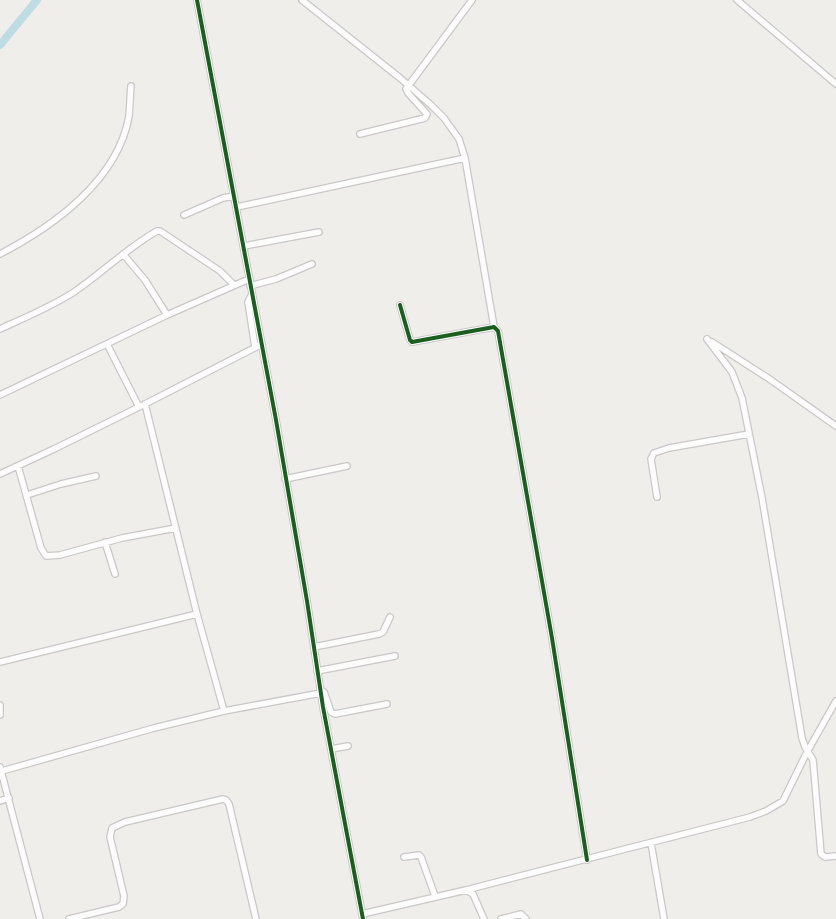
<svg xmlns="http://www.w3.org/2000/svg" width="836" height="919" font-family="'Asap Condensed',sans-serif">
  <rect width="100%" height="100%" fill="#f0eeeb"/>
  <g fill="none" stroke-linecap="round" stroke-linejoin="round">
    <path stroke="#bfdbe3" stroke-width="8" d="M 0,45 L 37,0"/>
    <defs>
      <path id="minor" d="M 197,0 L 276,420 L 307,601 L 323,707 L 363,919
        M 302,0 L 400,78 L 431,105 L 444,118 L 459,139 L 465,158 L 494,327
        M 737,0 L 836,84
        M 360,134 L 425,118 L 427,114 L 408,93 L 406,89 L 472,0
        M 237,207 L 465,158
        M 184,215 L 223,198 L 234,196
        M 244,246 L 319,232
        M 0,254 C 54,226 118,180 129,116 C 130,106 130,96 131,86
        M 123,254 L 145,280 L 167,315
        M 250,286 L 276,279 L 312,264
        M 252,294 L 248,302 L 255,347
        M 400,305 L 410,340 L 412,342 L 494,327 L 498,331 L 552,638 L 587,860
        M 0,329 C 24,318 51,307 74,292 C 102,273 127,248 157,231 L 160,231 L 220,271 L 234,285
        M 707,339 L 732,372 L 742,398 L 762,498 L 802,738 L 805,747 L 813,760 L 821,854 L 825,857 L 836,856
        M 712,342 L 768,378 L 836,426
        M 107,344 L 139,407
        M 0,395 L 167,315 L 249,279
        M 145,404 L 197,614 L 224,711
        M 18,466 L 41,548 L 46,556 L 60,555 L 122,538 L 176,528
        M 0,474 L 54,449 L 145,404 L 262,344
        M 285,479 L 347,466
        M 27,495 L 61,484 L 96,476
        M 657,497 L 651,459 L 654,453 L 669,448 L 749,434
        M 105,542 L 115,574
        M 314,647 L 379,634 L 383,632 L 390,617
        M 0,662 L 197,614
        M 317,671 L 395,656
        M 320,690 L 324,692 L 331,712 L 335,714 L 387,704
        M 0,705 L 0,715
        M 331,749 L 348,746
        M 0,767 L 40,919
        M 2,771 L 154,728 L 224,711 L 321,693
        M 0,801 L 9,798
        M 651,843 L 664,919
        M 404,857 L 419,855 L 421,857 L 435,896
        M 466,890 L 473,894 L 484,919
        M 362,914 L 466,890 L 750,817 L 766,811 L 783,801 L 807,752 L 836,701
        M 69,919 L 119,907 L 123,904 L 124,896 L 110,837 L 112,828 L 125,822 L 223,799 L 226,800 L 229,804 L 256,919
        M 501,919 L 521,914 L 526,919"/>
    </defs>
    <use href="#minor" stroke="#c9c8c7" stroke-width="8"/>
    <use href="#minor" stroke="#fdfcfc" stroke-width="5.5"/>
    <defs>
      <path id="cycleway" d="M 197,0 L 276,420 L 307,601 L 323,707 L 363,919
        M 400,305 L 410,340 L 412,342 L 494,327 L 498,331 L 552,638 L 587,860"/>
    </defs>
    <use href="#cycleway" stroke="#fff" stroke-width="6"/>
    <use href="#cycleway" stroke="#1b5e20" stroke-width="4"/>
  </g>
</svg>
